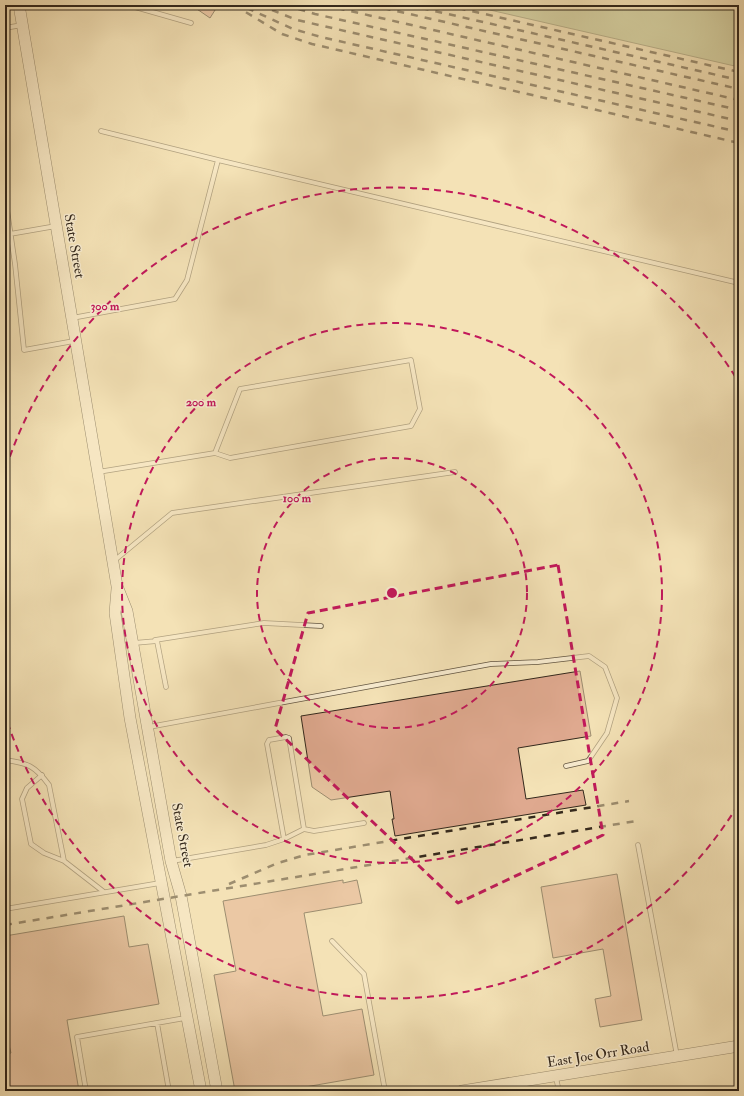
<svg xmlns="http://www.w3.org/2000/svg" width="744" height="1096" font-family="'IM FELL Double Pica',serif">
  <rect width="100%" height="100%" fill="#f4e2b6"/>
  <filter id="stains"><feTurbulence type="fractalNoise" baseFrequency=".005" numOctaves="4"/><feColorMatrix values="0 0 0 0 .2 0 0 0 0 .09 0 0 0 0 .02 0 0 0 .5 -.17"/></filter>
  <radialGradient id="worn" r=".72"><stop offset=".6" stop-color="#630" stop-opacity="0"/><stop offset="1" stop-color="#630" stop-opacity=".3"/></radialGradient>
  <path fill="#b7c491" stroke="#757656" d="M 468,5 L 739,5 L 739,67 Z"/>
  <path fill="#dfa98f" stroke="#33281c" d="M 191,5 L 214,5 L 217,7 L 210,18 Z
    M 580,671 L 591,736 L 518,748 L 526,799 L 583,790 L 586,805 L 395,836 L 392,819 L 394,819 L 390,791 L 331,800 L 312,787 L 301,716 Z
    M 617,874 L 642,1020 L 600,1027 L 595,999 L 611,996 L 603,949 L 553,958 L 541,887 Z
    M 343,880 L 343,883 L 357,880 L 362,903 L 304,913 L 323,1016 L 362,1009 L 374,1075 L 282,1091 L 235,1091 L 214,975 L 236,971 L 223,901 Z
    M 124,916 L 129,947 L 148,944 L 159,1004 L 67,1020 L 79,1091 L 5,1091 L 5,1054 L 11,1053 L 5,1029 L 5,936 Z"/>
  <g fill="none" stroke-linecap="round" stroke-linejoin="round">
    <defs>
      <path id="lane" d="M 128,5 L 191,23
        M 20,7 L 39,5
        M 5,28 L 22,25
        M 101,131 L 218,160
        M 5,196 L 15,264 L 24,350 L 74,341
        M 10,234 L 56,226
        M 72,318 L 175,299 L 187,280 L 218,160 L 739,283
        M 98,472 L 215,453 L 230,458 L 411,426 L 420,409 L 411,360 L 240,389 L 215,453
        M 115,560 L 172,513 L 455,472
        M 155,640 L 264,623 L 321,626
        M 134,643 L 157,641 L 166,687
        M 149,727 L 491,664 L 538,662 L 589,656 L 605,667 L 617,698 L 607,733 L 588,761 L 566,766
        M 5,760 C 28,763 35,766 49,785 L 64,861 L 104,892
        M 42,775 L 27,788 L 22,799 L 31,844 L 44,853 L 64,861
        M 284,839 L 304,829
        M 638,845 L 677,1056
        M 172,861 L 266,845 L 284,839 L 267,744 L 269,740 L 286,737 L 289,738 L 304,829 L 314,831 L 364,823
        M 5,909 L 160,883
        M 332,941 L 364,974 L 385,1091
        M 157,1023 L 169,1091
        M 556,1078 L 559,1091
        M 86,1091 L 77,1037 L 185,1018"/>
      <path id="secondary" d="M 19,5 L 117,586 L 127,611 L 171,861 L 181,896 L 217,1091
        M 117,589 L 115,613 L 130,718 L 201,1091
        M 462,1091 L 739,1046"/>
    </defs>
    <use href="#lane" stroke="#635642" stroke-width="5.5"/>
    <use href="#secondary" stroke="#33281c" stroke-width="12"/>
    <use href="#lane" stroke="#f8ecd0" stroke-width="4"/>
    <use href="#secondary" stroke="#f8ecd0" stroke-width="11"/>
    <path stroke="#33281c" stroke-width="2.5" stroke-dasharray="7 7" stroke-linecap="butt" d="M 234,5 L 282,34 L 312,44 L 739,143
      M 259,5 L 297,20 L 739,121
      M 285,5 L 315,14 L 739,110
      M 324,5 L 739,100
      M 370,5 L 739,89
      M 408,5 L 739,80
      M 445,5 L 739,72
      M 247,8 L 293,29 L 321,37 L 739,132
      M 229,884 L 278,863 L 305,855 L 629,801
      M 5,925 L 636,821"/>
  </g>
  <path d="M0 0H744V1096H0ZM 558,565 L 603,835 L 458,903 L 275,729 L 308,613 Z" fill="#f4e2b6" fill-opacity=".55" fill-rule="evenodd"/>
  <path fill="none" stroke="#c2185b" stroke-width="3" stroke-dasharray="8 5" stroke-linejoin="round" d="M 558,565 L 603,835 L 458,903 L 275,729 L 308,613 Z"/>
  <g fill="none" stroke="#c2185b" stroke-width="2" stroke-dasharray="7 5">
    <circle cx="392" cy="593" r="135"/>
    <circle cx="392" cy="593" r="270"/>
    <path d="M738 805A406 406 0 0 1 6 718M6 468A406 406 0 0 1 738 381"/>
  </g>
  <g text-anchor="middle" stroke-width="3" stroke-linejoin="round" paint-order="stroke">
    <g font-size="14" fill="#33281c" stroke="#f8ecd0">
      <text transform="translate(75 246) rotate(80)" y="5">State Street</text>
      <text transform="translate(183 835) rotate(79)" y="5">State Street</text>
      <text transform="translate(598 1054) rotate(-9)" y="5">East Joe Orr Road</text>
    </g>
  </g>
  <circle cx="392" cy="593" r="6" fill="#c2185b" stroke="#f8ecd0" stroke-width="2"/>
  <g font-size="12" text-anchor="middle" font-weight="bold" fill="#c2185b" stroke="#f8ecd0" stroke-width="3" stroke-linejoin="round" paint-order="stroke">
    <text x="105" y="310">300 m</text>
    <text x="201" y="406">200 m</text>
    <text x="297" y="502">100 m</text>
  </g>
  <rect width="744" height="1096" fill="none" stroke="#f4e2b6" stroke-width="20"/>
  <rect x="6" y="6" width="732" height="1084" fill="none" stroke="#33281c" stroke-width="2"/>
  <rect x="10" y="10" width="724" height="1076" fill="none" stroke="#33281c"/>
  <rect width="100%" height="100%" filter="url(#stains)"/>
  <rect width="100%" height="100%" fill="url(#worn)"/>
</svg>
